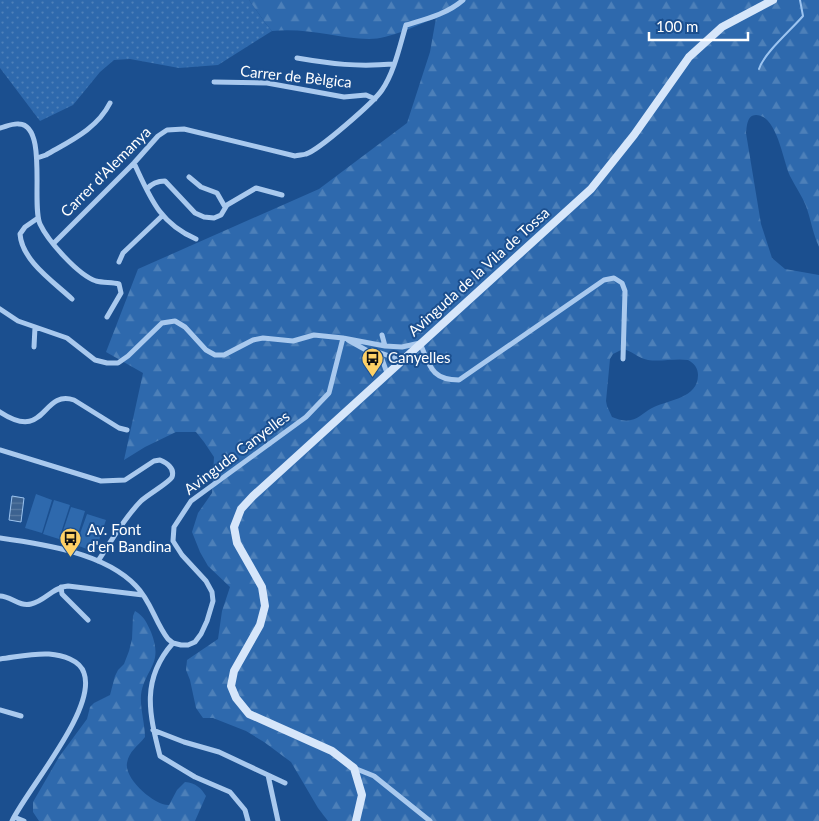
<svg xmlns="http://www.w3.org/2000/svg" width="819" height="821" font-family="Lato,sans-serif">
  <defs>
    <pattern id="grass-dots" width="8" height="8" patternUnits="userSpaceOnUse" patternTransform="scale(1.25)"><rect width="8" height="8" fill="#2e69ad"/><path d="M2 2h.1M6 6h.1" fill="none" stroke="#4d80b9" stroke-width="1.8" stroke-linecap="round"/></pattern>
    <pattern id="forest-firs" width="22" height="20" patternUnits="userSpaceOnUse" patternTransform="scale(1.25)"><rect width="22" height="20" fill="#2e69ad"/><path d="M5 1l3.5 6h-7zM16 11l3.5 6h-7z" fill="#4d80b9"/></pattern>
    <pattern id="water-rules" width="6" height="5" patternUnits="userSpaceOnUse" patternTransform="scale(1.25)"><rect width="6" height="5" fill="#3c6290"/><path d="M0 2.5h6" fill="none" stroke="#597aa1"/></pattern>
  </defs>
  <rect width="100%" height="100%" fill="#1b4f8f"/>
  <path fill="url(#grass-dots)" d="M 0,0 L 249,0 L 266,24 L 272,31 L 218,65 L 179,68 L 130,59 L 114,60 L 100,72 L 73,105 L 40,121 L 0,68 Z"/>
  <path fill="url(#forest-firs)" fill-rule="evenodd" d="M 249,0 L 819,0 L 819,247 C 813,234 811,220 806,206 C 802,196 795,186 790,176 C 783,161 777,115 756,115 C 747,115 747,126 746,133 L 761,224 L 772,258 L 785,269 L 819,275 L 819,821 L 328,821 L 318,808 L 291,762 L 264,742 L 246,731 L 213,718 L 203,718 L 196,708 L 190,680 L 186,670 L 187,660 L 218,639 L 222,611 L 230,587 L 208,566 L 200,552 L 192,532 L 198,513 L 212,493 L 214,457 L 204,442 L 196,432 L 176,432 L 145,447 L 124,460 L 143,373 L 106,352 L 138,269 L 319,189 L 407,123 L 430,52 L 436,18 C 417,25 390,39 369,39 C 337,38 305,27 272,31 L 266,24 ZM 623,349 C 632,351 638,358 648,360 C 661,362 675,358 688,360 C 694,363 698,368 698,375 C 698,398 669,400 654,407 C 646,410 639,419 631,420 C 624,422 618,419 612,417 L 607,406 L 606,401 L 610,359 L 613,354 Z
    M 135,611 C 144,616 147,623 151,632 C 164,665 145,668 141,695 C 140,709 145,724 145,737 C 138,746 129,751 127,763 C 124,779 155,806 169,805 L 177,790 L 185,782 C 196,783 201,788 206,796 L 195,821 L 39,821 L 33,812 L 33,802 L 59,757 L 87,719 L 90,707 L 94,703 L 110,695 L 115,676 L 118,670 L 124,664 L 129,651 L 132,639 L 133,616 Z"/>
  <path fill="#2e69ad" d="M 36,494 L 52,500 L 42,533 L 25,528 Z
    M 54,500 L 70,505 L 59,539 L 43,534 Z
    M 71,507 L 85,511 L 75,544 L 60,540 Z
    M 87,514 L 106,520 L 95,552 L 76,545 Z"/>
  <path fill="url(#water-rules)" stroke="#9cc4f0" d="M 12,496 L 24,498 L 21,522 L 9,520 Z"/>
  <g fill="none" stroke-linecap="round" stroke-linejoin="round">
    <path stroke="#9cc4f0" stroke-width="2" d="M 759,69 C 764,53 791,30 803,16 L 800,0"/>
    <path stroke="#a9c9ee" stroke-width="5" d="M 297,58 C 332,64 357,67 393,64
      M 214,82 L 267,83 L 344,97 L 366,95 L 375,99
      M 0,128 C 5,127 13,123 19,124 C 48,125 31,205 40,224 C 48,241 78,275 96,281 C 104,283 112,282 119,284 L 121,293 L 107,317
      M 37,158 L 46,155 C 70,141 97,129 110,103
      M 134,163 C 150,197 159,223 196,239
      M 189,177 L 201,187 L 217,193 L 225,207
      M 147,189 C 152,183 157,181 165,181 L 195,213 L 204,217 L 214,218 L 221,215 L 227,205 L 256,188 L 282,195
      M 38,218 L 25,227 L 20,234 C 22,261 54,282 72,299
      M 54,243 L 134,163 L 158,136 L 167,130 L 184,129 L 295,156 C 298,155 303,155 306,154 C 319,150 374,102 382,90 C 394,73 400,45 406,25 C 426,19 447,14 463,0
      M 119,262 L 123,253 L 162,216
      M 0,309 L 18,321 L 67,338 L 95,360 L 107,363 L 118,363 L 128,356 L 162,323 L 175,321 L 185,327 L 206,350 L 215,355 L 224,355 L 253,340 L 263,338 L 293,341 L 314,335 L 343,338 L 385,346 L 402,347 L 420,343 C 430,366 431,380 459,380 L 604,280 L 614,278 L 622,283 L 625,291 L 623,359
      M 382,335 L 385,346
      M 348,340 L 382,359 L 387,373
      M 34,347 L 35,327
      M 372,350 L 401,360
      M 0,412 C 47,443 41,389 74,400 L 119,428 L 127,430
      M 0,450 L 101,481 L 125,480 L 154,461 L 160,460 C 167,463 175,468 172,477 C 170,482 147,495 141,501 C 124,518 112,540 98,561
      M 0,538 C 43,544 105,553 136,586 C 151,601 155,622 168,639 L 173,643 L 181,645 L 188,645 L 195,642 L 201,634 L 207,621 L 213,601 L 212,592 L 206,581 L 182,555 L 173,541 L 174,527 L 191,501 L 306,417 L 329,393 L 343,338
      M 61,587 L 62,594 L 88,620
      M 0,596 C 11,596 19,607 31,604 C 45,601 53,587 68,586 L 143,595
      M 173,643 C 141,679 149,713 160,756 L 195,777 L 230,792 L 245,810 L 248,821
      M 0,659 C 16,657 34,653 49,654 C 62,655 80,660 84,673 C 97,709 28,788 12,821
      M 0,710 L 21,716
      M 153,730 L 184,742 L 219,752 L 285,783
      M 354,768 L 374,776 L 430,821
      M 268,775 L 278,821
      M 14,817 L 24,821"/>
    <path stroke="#d6e6fa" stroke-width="8" d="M 356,821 L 362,795 L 354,768 L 332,751 L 249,714 L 236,698 L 231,686 L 234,671 L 260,625 L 265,606 L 262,587 L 237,543 L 234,527 L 241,509 L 253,496 L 591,189 L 634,135 L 689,57 L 722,27 L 773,0"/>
  </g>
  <defs>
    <symbol id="bus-pin" viewBox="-11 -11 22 30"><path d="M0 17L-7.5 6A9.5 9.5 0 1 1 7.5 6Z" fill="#ffd166" stroke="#1b4f8f"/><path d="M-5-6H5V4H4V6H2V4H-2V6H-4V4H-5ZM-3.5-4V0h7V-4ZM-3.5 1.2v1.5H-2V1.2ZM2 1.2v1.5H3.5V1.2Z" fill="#111"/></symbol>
  </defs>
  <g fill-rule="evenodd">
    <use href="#bus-pin" x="360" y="346" width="25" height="34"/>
    <use href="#bus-pin" x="58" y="526" width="25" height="34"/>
  </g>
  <g text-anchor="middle" stroke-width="4" stroke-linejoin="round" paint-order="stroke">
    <g font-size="15" fill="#fff" stroke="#1b4f8f">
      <text transform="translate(296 77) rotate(6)" y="5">Carrer de Bèlgica</text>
      <text transform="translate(106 172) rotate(-45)" y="5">Carrer d'Alemanya</text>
      <text transform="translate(479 272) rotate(-42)" y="5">Avinguda de la Vila de Tossa</text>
      <text transform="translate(237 453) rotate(-37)" y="5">Avinguda Canyelles</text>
    </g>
    <g font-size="15" fill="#fff" stroke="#1b4f8f" text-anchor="start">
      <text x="388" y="363">Canyelles</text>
      <text x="87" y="535">Av. Font<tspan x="87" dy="17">d'en Bandina</tspan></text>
    </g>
  </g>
  <path d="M649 32v8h99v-8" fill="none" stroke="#ffffff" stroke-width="2.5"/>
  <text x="656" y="32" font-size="15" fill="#ffffff" stroke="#1b4f8f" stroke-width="4" paint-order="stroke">100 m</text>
</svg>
